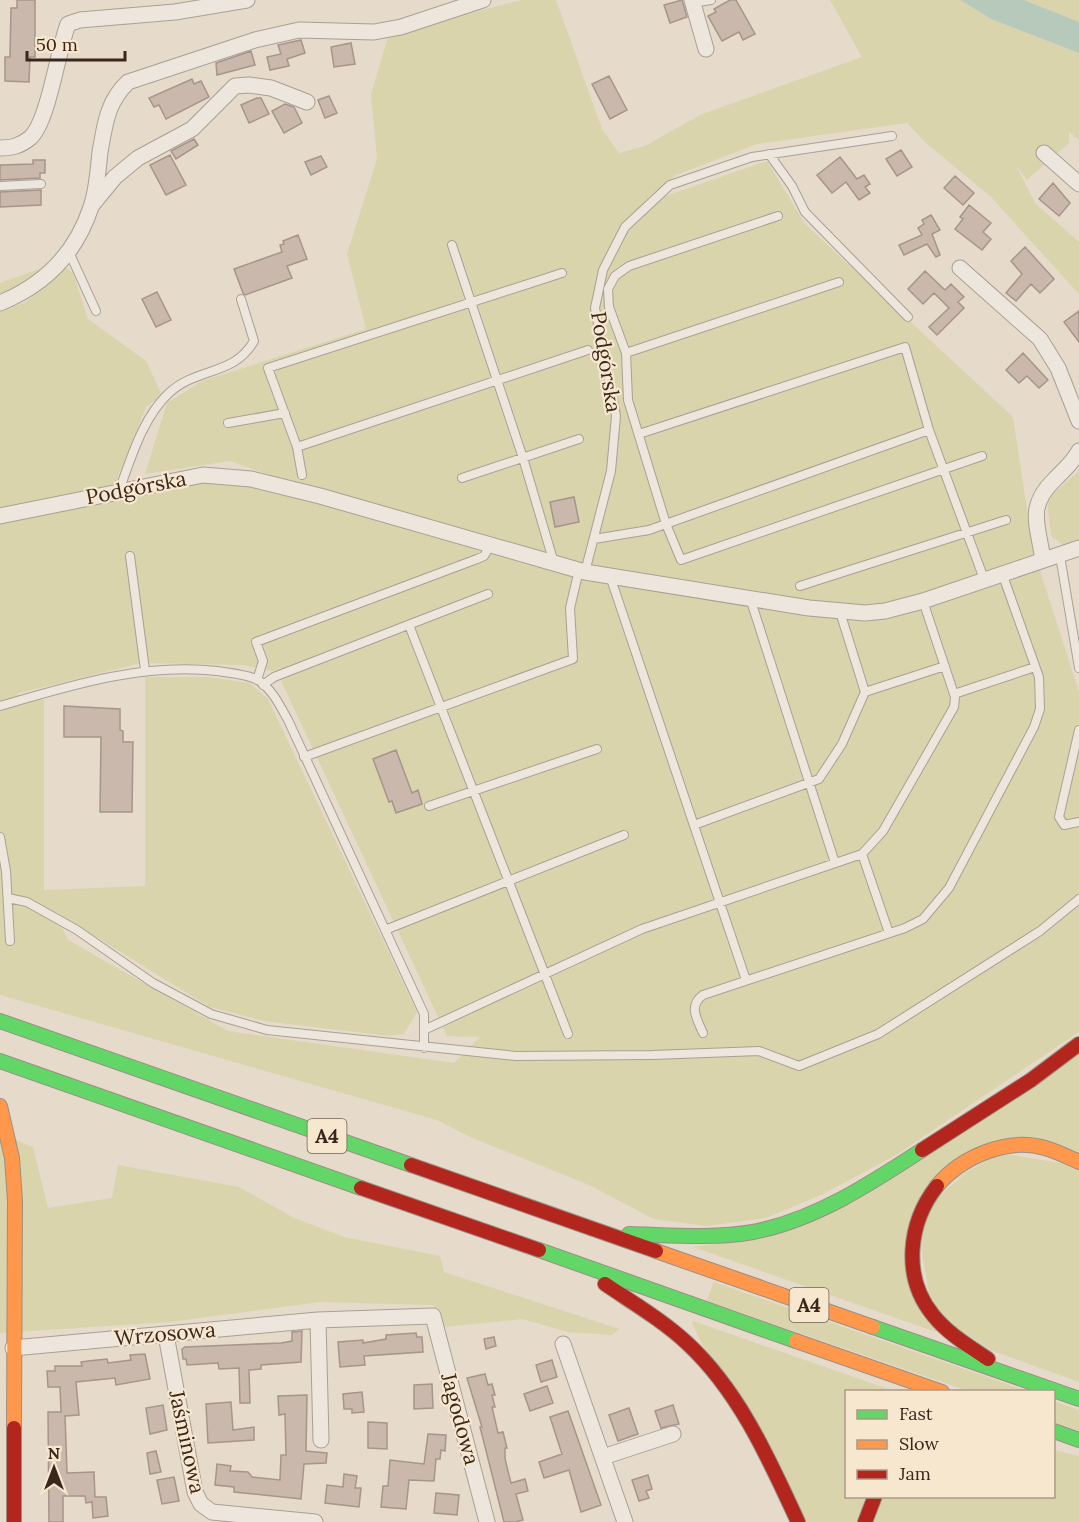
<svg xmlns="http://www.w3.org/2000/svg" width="1079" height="1522" font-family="Lora,serif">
  <rect width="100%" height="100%" fill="#e6daca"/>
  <path fill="#d9d4ac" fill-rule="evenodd" d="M 522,0 L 556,0 L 602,129 L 619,153 L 645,146 L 700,115 L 862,57 L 830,0 L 960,0 L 991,19 L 1079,53 L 1079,140 L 1069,132 L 1069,143 L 1027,180 L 1016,165 L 1035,203 L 1079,242 L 1079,294 L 990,196 L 926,143 L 907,123 L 757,144 L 676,175 L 647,198 L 669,195 L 767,161 L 805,224 L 1013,417 L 1033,549 L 1079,692 L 1079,1032 L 896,1155 L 823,1194 L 766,1218 L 707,1226 L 654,1219 L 589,1185 L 470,1137 L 437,1120 L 0,995 L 0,523 L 198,481 L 260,488 L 414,527 L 230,461 L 145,474 L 167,403 L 202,381 L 366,329 L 347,254 L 377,159 L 371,94 L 389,34 ZM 141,663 L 243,665 L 277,672 L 447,1036 L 480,1037 L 454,1063 L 228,1031 L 68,940 L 54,911 L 210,1007 L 264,1021 L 389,1036 L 404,1034 L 417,1012 L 268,699 L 250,683 L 208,677 L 145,677 L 145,886 L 44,890 L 44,700 L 15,694 Z
    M 1024,0 L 1079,0 L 1079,22 Z
    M 56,263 L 13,291 L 0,296 L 0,283 Z
    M 65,267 L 73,273 L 88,319 L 146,361 L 162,395 L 146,407 L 115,484 L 0,510 L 0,312 L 26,302 Z
    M 1079,471 L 1079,556 L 1051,536 L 1047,499 Z
    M 1079,1049 L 1079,1155 L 1020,1138 L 914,1207 L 936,1332 L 693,1247 L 763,1237 Z
    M 0,1133 L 33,1147 L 48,1208 L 112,1198 L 118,1165 L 239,1187 L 294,1218 L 344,1237 L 440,1256 L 444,1272 L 619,1329 L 612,1335 L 568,1332 L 522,1319 L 443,1327 L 433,1305 L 320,1302 L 169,1322 L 0,1333 Z
    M 992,1152 L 1079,1166 L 1079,1382 L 993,1351 L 943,1320 L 916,1267 L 923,1209 Z
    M 714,1282 L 1027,1391 L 968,1391 L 707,1301 Z
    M 693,1321 L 894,1391 L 846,1392 L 846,1496 L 866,1497 L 858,1522 L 805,1522 L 701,1342 L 692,1323 Z
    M 1054,1401 L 1079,1410 L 1079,1431 L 1054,1422 Z
    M 1054,1450 L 1079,1456 L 1079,1522 L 873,1522 L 882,1497 L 1054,1496 Z"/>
  <path fill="#b7c9bb" d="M 960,0 L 1024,0 L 1079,22 L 1079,53 L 991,19 Z"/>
  <path fill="#c9b8ab" stroke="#a6958a" stroke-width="1.5" d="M 17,0 L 35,0 L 35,57 L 30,57 L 29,82 L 5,81 L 5,57 L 10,57 L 11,8 L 17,8 Z
    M 682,0 L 687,17 L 670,23 L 664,5 Z
    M 730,0 L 736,0 L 755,34 L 743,40 L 739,32 L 722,41 L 708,16 L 716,12 L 714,9 Z
    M 301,40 L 305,53 L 287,59 L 289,66 L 270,70 L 267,57 L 281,54 L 278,45 Z
    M 351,43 L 355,64 L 334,67 L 331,47 Z
    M 251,51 L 255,65 L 217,75 L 216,63 Z
    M 609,76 L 627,110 L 610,119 L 592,84 Z
    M 192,79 L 194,84 L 201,81 L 209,97 L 166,119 L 159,105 L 154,107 L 149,98 Z
    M 329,96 L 337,113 L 325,118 L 318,100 Z
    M 257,98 L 261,98 L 269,114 L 249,123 L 241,105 Z
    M 285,104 L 294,107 L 302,123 L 284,133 L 272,111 Z
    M 194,139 L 198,145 L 176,159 L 171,151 Z
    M 901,150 L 912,167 L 897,176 L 886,159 Z
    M 170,155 L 186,185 L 166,195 L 150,165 Z
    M 321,156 L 327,167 L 311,175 L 305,162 Z
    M 840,157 L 857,179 L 864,175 L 870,184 L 865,187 L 870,193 L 859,200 L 846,182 L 832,193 L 817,175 Z
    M 33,160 L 45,160 L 45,173 L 40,173 L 40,178 L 0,180 L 0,165 L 33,164 Z
    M 955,176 L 974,193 L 963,205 L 944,188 Z
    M 1053,183 L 1070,203 L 1059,216 L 1039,199 Z
    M 41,190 L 41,205 L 0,207 L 0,192 Z
    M 969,205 L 991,223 L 983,232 L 991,239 L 982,250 L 955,229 L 963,219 L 960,217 Z
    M 931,215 L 940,230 L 932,234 L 940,255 L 936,257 L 927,244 L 904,255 L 899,245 L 922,235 L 918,228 L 924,224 L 922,220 Z
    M 298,235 L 307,259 L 287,266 L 292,278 L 245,295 L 243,293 L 234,269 L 282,252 L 280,245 L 284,244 L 283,241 Z
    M 1025,247 L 1054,279 L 1040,293 L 1031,284 L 1016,301 L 1006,293 L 1022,274 L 1011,261 Z
    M 925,271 L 945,290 L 951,284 L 964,297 L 958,302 L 964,308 L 937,335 L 929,327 L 949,308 L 934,293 L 923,304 L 908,289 Z
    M 157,292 L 171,320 L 156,327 L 142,299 Z
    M 1079,311 L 1079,342 L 1064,322 Z
    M 1023,353 L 1048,380 L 1039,388 L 1027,376 L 1019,383 L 1006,370 Z
    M 574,497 L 579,522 L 555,527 L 550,502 Z
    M 64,706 L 120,709 L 120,730 L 123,731 L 123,742 L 133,742 L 132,812 L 100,812 L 101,737 L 64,737 Z
    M 396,750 L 412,793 L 418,790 L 422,804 L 396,813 L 392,801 L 389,802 L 373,759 Z
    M 302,1331 L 301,1362 L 261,1365 L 261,1369 L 249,1370 L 250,1403 L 240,1403 L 239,1368 L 219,1369 L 218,1363 L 187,1365 L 186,1359 L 183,1359 L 182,1349 L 185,1347 L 281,1343 L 292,1341 L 292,1332 Z
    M 416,1333 L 417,1337 L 422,1337 L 423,1352 L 364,1356 L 365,1365 L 340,1367 L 338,1342 L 363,1340 L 363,1343 L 386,1339 L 386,1335 Z
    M 494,1337 L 496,1346 L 486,1349 L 484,1339 Z
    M 145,1354 L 150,1379 L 116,1385 L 115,1378 L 76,1382 L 79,1415 L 65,1416 L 67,1473 L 94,1472 L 95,1497 L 106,1497 L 108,1516 L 93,1518 L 92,1502 L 86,1503 L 85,1496 L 63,1496 L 63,1522 L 49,1522 L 48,1412 L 61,1412 L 60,1387 L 48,1387 L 47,1371 L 55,1371 L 55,1366 L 82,1366 L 81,1362 L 88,1361 L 107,1359 L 108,1363 L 131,1360 L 130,1355 Z
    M 552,1360 L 557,1377 L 541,1382 L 536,1365 Z
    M 485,1374 L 488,1385 L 492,1384 L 495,1395 L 492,1395 L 495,1407 L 492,1407 L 498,1433 L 503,1432 L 507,1448 L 505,1448 L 505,1459 L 511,1483 L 525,1479 L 528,1491 L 516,1494 L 523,1520 L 515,1522 L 504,1522 L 480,1427 L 482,1427 L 467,1378 Z
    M 432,1384 L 433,1408 L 414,1409 L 414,1385 Z
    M 547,1386 L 553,1403 L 530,1411 L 524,1394 Z
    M 362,1392 L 364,1412 L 352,1413 L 352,1409 L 344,1409 L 343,1394 Z
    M 307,1395 L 306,1451 L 327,1453 L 326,1463 L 304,1464 L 301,1499 L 234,1492 L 234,1487 L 215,1485 L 217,1464 L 231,1466 L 230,1471 L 248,1472 L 252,1477 L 280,1480 L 281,1455 L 286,1455 L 285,1414 L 279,1415 L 278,1396 Z
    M 231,1402 L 233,1430 L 254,1427 L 254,1440 L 208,1443 L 206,1404 Z
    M 163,1405 L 167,1430 L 150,1434 L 146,1408 Z
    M 673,1405 L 679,1424 L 661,1428 L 655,1411 Z
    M 629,1408 L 638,1434 L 618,1441 L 609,1415 Z
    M 568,1411 L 601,1505 L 581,1512 L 569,1470 L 544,1478 L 539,1462 L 562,1454 L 550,1417 Z
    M 368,1422 L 387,1423 L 387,1449 L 368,1448 Z
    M 428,1434 L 446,1435 L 445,1451 L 441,1450 L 440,1459 L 436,1459 L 434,1481 L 409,1480 L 406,1509 L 381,1507 L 383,1486 L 388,1486 L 390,1460 L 424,1464 Z
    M 156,1451 L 161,1472 L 150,1474 L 147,1453 Z
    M 344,1474 L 357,1476 L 355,1488 L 361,1488 L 359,1507 L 325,1503 L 327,1485 L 343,1487 Z
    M 648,1475 L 652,1489 L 646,1491 L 649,1498 L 639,1501 L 632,1480 Z
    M 174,1477 L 179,1501 L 162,1504 L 157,1480 Z
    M 436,1493 L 459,1495 L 457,1515 L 434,1513 Z"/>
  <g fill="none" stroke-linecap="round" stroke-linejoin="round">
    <defs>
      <path id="lane" d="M 692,3 L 711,0
        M 769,154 L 792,186 L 805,212 L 908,317
        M 0,186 L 41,184
        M 778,216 L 629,266 L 615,276 L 608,289 L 609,307 L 626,353 L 628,400 L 666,524 L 681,560 L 982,456
        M 452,245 L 523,458 L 554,563
        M 69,252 L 96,311
        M 626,353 L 839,282
        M 228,423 L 285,413
        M 639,434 L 905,347 L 929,430 L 984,579
        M 297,447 L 588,350
        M 302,475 L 297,447 L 268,368 L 562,273
        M 462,478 L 579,439
        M 119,491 C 131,458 143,417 169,393 C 197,367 234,376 254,341 L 241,299
        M 594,539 L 649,530 L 929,430
        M 130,556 L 145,670
        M 1060,556 L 1079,668
        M 585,572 L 611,471 L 616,416 L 595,308 L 603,270 L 625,227 L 670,185 L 752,157 L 892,136
        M 610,576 L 746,980
        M 800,586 L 1006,520
        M 750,598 L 835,863
        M 409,625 L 568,1034
        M 257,680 L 263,661 L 256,642 L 477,559 L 484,556 L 491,544
        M 263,685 L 274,677 L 488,594
        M 865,692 L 945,666
        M 954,694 L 1035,667
        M 0,706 C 72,685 142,663 217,671 C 230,673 247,674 258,680 C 273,690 280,706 288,720 L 424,1014 L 424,1048
        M 1079,730 L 1059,817 L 1064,825 L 1079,822
        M 304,757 L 573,659 L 570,608 L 579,570
        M 429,806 L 597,749
        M 694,825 L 819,779 L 842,744 L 865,692 L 840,612
        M 0,837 L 6,871 L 10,941
        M 862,854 L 889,933
        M 8,898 L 27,902 L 77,930 L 153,983 L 211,1014 L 267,1030 L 516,1056 L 653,1055 L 759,1051 L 799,1066 L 878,1034 L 1040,931 L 1079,899
        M 385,930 L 624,835
        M 424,1030 L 642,929 L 862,854 L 883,831 L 954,707 L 955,697 L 923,601
        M 703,1033 C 697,1019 688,1006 703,995 L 905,928 L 923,919 L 949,888 L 1034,727 L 1040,709 L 1039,677 L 1002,573"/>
      <path id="street" d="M 692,0 L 706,49
        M 0,148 C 12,148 20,146 30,138 C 48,123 58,50 68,24 L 80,20 L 175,12 L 247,0
        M 1044,153 L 1079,184
        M 92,205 L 115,177 L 138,158 L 192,129 L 235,86 L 249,85 L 271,88 L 307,102
        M 960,268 L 1040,339 L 1058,368 L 1079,421
        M 0,303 C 44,285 76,253 91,207 C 97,190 98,170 100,152 C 105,124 107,102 128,82 L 255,40 L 299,30 L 374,32 L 401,27 L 483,0
        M 0,516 L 203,475 L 251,479 L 320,496 L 585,572 L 809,608 L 865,613 L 885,611 L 923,601 L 1079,548
        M 1043,560 C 1038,524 1026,507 1055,479 C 1064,470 1073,462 1079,451
        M 318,1320 L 321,1440
        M 166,1335 L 195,1492 L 201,1504 L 212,1512 L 315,1522
        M 563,1344 L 625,1522
        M 13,1348 L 318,1320 L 433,1316 L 487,1522
        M 603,1457 L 673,1434"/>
      <path id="fast" d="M 0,1021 L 411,1165
        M 0,1061 L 361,1188
        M 629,1234 C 670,1235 712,1239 753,1232 C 815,1220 870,1184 922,1150
        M 539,1250 L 796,1341
        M 873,1327 L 1079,1399
        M 1054,1431 L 1079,1440"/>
      <path id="slow" d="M 0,1106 L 12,1158 L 15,1201 L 14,1428
        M 937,1186 C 961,1157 1007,1137 1045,1148 C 1056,1151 1068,1157 1079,1162
        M 656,1251 L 873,1327
        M 796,1341 L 942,1392"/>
      <path id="jam" d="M 922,1150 L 1031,1080 L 1079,1044
        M 411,1165 L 656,1251
        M 937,1186 C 908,1223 902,1277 933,1315 C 948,1334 969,1346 988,1359
        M 361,1188 L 539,1250
        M 605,1284 C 633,1303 662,1320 687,1343 C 739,1391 769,1459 798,1522
        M 14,1522 L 14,1428
        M 865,1522 L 875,1496"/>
    </defs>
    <use href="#lane" stroke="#aa9f94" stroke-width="10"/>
    <use href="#street" stroke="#aa9f94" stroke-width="17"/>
    <use href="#fast" stroke="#9a8f84" stroke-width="16"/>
    <use href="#slow" stroke="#9a8f84" stroke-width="16"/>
    <use href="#jam" stroke="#9a8f84" stroke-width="16"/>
    <use href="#lane" stroke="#ede6dd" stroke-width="8"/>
    <use href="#street" stroke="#ede6dd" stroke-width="15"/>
    <use href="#fast" stroke="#63d668" stroke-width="14"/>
    <use href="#slow" stroke="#ff974d" stroke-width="14"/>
    <use href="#jam" stroke="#b3261e" stroke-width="14"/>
  </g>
  <g text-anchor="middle" stroke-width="4.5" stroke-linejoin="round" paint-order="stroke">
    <g fill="#f7e7cf" stroke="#726152" stroke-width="1.5">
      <rect x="307.5" y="1119" width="39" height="34" rx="4.5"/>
      <rect x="789.5" y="1288" width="39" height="34" rx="4.5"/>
    </g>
    <g font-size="20" font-weight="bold" fill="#39271c">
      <text x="327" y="1143">A4</text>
      <text x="809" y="1312">A4</text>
    </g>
    <g font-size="21" fill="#39271c" stroke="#f7e7cf">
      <text transform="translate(606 362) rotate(81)" y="7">Podgórska</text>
      <text transform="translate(136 488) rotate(-11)" y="7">Podgórska</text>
      <text transform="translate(165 1334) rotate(-5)" y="7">Wrzosowa</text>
      <text transform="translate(460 1419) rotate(75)" y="7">Jagodowa</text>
      <text transform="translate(187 1442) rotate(78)" y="7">Jaśminowa</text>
    </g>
  </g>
  <rect x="845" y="1390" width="210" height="108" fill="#f7e7cf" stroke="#ab9a87" stroke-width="1.5"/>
  <rect x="857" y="1410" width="30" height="9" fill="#63d668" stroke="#ab9a87" stroke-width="1.5"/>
  <text x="899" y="1420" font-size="18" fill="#39271c">Fast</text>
  <rect x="857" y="1440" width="30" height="9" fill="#ff974d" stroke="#ab9a87" stroke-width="1.5"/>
  <text x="899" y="1450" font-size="18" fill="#39271c">Slow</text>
  <rect x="857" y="1470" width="30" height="9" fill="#b3261e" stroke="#ab9a87" stroke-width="1.5"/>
  <text x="899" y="1480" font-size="18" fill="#39271c">Jam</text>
  <g transform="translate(54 1468)" stroke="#f7e7cf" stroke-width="4.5" paint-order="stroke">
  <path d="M0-4.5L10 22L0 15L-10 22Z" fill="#39271c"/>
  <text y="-9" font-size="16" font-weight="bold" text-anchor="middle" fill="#39271c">N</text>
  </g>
  <path d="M27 51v9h98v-9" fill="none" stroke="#39271c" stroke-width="3"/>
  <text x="36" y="51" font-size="18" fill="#39271c" stroke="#f7e7cf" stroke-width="4.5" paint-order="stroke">50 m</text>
</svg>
